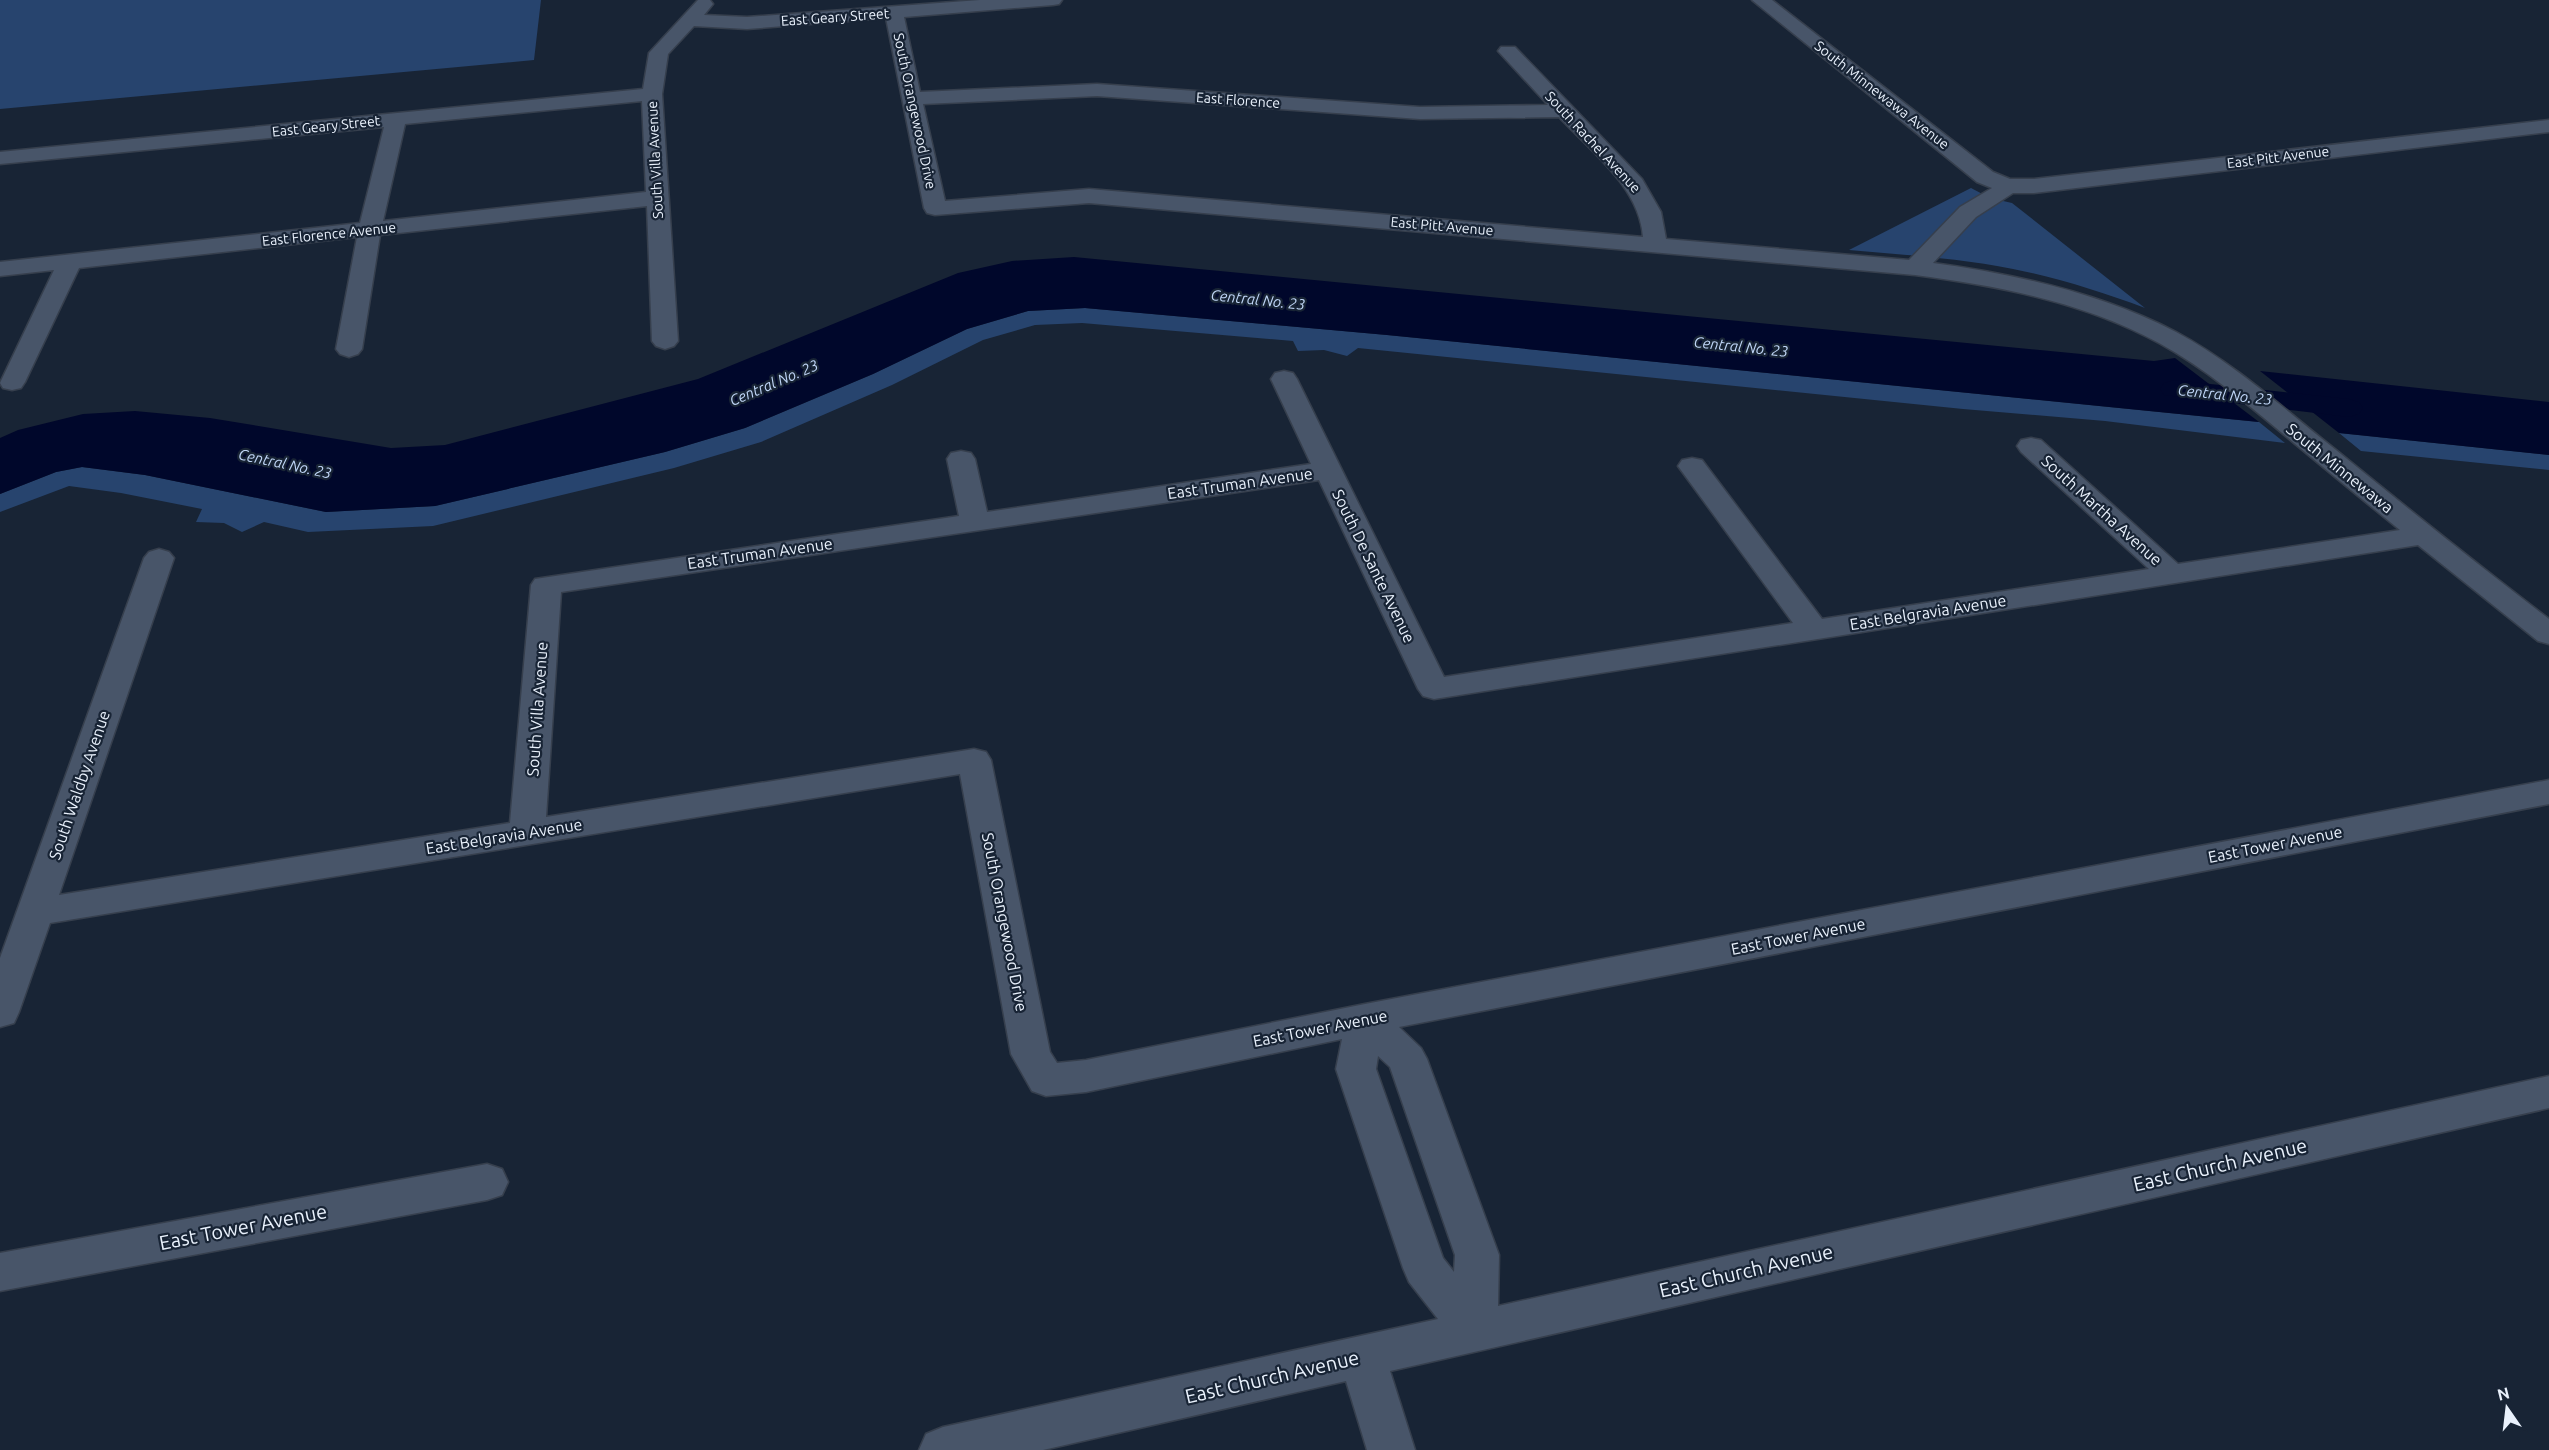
<svg xmlns="http://www.w3.org/2000/svg" width="2549" height="1450" font-family="Ubuntu,sans-serif">
  <rect width="100%" height="100%" fill="#182435"/>
  <path fill="#27446e" d="M 0,0 L 541,0 L 534,60 L 0,109 Z
    M 1971,188 L 1990,198 L 2012,203 L 2145,308 C 2102,292 2058,278 2013,269 C 1959,258 1904,255 1849,250 Z
    M 1085,308 L 1387,335 L 2259,422 L 2285,443 L 2105,421 L 1963,409 L 1358,348 L 1347,356 L 1324,350 L 1298,351 L 1293,341 L 1082,323 L 1035,325 L 983,340 L 892,385 L 761,442 L 674,468 L 433,526 L 308,532 L 264,522 L 242,532 L 224,523 L 196,522 L 202,509 L 121,493 L 69,486 L 0,512 L 0,494 L 56,472 L 82,467 L 145,475 L 326,512 L 435,506 L 665,452 L 745,428 L 873,374 L 967,329 L 1028,311 Z
    M 2339,433 L 2549,455 L 2549,470 L 2361,451 Z"/>
  <path fill="#00072b" d="M 1074,257 L 2154,361 L 2175,358 L 2259,422 L 1387,335 L 1085,308 L 1028,311 L 967,329 L 873,374 L 745,428 L 665,452 L 435,506 L 326,512 L 145,475 L 82,467 L 56,472 L 0,494 L 0,438 L 18,430 L 83,414 L 135,411 L 210,418 L 391,448 L 445,445 L 698,379 L 958,273 L 1012,261 Z
    M 2260,371 L 2549,402 L 2549,455 L 2339,433 Z"/>
  <g fill="none" stroke-linecap="round" stroke-linejoin="round">
    <path fill="#00072b" fill-rule="evenodd" d="M 2174,380 L 2349,399 L 2359,402 L 2363,408 L 2359,414 L 2349,417 L 2164,395 L 2160,389 L 2164,383 Z"/>
    <defs>
      <path id="minor" d="M 698,0 L 710,0 L 713,4 L 704,15 L 747,17 L 980,0 L 1062,0 L 1059,4 L 1053,5 L 904,17 L 920,92 L 1097,84 L 1420,107 L 1548,105 L 1498,51 L 1501,47 L 1515,47 L 1642,179 L 1661,212 L 1666,239 L 1909,260 L 1960,207 L 1992,188 L 1977,182 L 1752,0 L 1772,0 L 1993,172 L 2010,179 L 2034,179 L 2549,120 L 2549,132 L 2034,193 L 2013,193 L 1976,217 L 1933,263 C 2015,274 2101,293 2176,332 C 2234,363 2284,409 2336,450 C 2406,507 2477,564 2549,619 L 2549,644 L 2538,641 L 2418,545 L 1434,699 L 1423,696 L 1418,689 L 1319,480 L 561,592 L 546,817 L 974,749 L 986,752 L 991,760 L 1050,1052 L 1057,1063 L 1086,1060 L 1365,1004 L 2549,780 L 2549,804 L 1399,1027 L 1421,1048 L 1427,1059 L 1499,1255 L 1498,1306 L 2549,1076 L 2549,1108 L 1390,1371 L 1415,1450 L 1367,1450 L 1346,1381 L 1043,1450 L 919,1450 L 926,1434 L 943,1427 L 1438,1319 L 1409,1282 L 1403,1268 L 1336,1069 L 1342,1039 L 1086,1092 L 1046,1096 L 1032,1091 L 1011,1054 L 960,774 L 50,923 L 19,1012 L 14,1023 L 0,1027 L 0,958 L 144,558 L 149,552 L 159,549 L 169,552 L 174,558 L 59,895 L 510,823 L 531,585 L 535,579 L 959,516 L 947,459 L 951,453 L 961,451 L 971,453 L 975,459 L 987,512 L 1311,464 L 1271,379 L 1275,373 L 1284,371 L 1293,373 L 1297,379 L 1444,677 L 1793,623 L 1678,466 L 1682,460 L 1692,458 L 1702,460 L 1822,619 L 2149,569 L 2021,452 L 2017,446 L 2021,440 L 2031,438 L 2041,440 L 2178,564 L 2400,530 C 2364,501 2329,472 2294,443 C 2251,407 2208,370 2159,343 C 2084,302 1999,286 1915,275 L 1089,203 L 935,215 L 927,213 L 924,208 L 886,18 L 747,29 L 694,26 L 668,54 L 662,94 L 678,341 L 674,346 L 665,349 L 656,346 L 652,341 L 647,206 L 380,235 L 362,349 L 358,354 L 349,357 L 340,354 L 336,349 L 357,237 L 79,268 L 25,382 L 21,388 L 12,390 L 3,388 L 0,383 L 54,270 L 0,276 L 0,262 L 360,223 L 384,127 L 0,164 L 0,152 L 643,89 L 649,53 ZM 1097,96 L 1420,119 L 1559,117 C 1591,151 1640,188 1643,237 L 1089,189 L 945,201 L 923,104 ZM 642,101 L 646,192 L 383,221 L 405,124 ZM 1378,1056 L 1390,1067 L 1455,1255 L 1454,1272 L 1443,1258 L 1376,1069 Z
        M 487,1164 L 502,1169 L 508,1182 L 502,1195 L 487,1200 L 0,1291 L 0,1253 Z"/>
    </defs>
    <use href="#minor" stroke="#363f4d" stroke-width="3"/>
    <use href="#minor" fill="#485569" fill-rule="evenodd"/>
  </g>
  <g text-anchor="middle" stroke-width="4.5" stroke-linejoin="round" paint-order="stroke">
    <g font-size="14" fill="#e9f1fc" stroke="#182435">
      <text transform="translate(835 17) rotate(-4)" y="5">East Geary Street</text>
      <text transform="translate(1882 95) rotate(38)" y="5">South Minnewawa Avenue</text>
      <text transform="translate(1238 100) rotate(4)" y="5">East Florence</text>
      <text transform="translate(915 111) rotate(78)" y="5">South Orangewood Drive</text>
      <text transform="translate(326 126) rotate(-6)" y="5">East Geary Street</text>
      <text transform="translate(1593 142) rotate(47)" y="5">South Rachel Avenue</text>
      <text transform="translate(2278 157) rotate(-7)" y="5">East Pitt Avenue</text>
      <text transform="translate(655 160) rotate(-93)" y="5">South Villa Avenue</text>
      <text transform="translate(1442 226) rotate(5)" y="5">East Pitt Avenue</text>
      <text transform="translate(329 234) rotate(-6)" y="5">East Florence Avenue</text>
    </g>
    <g font-size="15" font-style="italic" fill="#c0d6f7" stroke="#182435">
      <text transform="translate(1258 300) rotate(6)" y="5">Central No. 23</text>
      <text transform="translate(1741 347) rotate(6)" y="5">Central No. 23</text>
      <text transform="translate(774 383) rotate(-23)" y="5">Central No. 23</text>
      <text transform="translate(2225 395) rotate(6)" y="5">Central No. 23</text>
      <text transform="translate(285 464) rotate(12)" y="5">Central No. 23</text>
    </g>
    <g font-size="16" fill="#e9f1fc" stroke="#182435">
      <text transform="translate(2340 468) rotate(39)" y="6">South Minnewawa</text>
      <text transform="translate(1240 483) rotate(-8)" y="6">East Truman Avenue</text>
      <text transform="translate(2102 510) rotate(42)" y="6">South Martha Avenue</text>
      <text transform="translate(760 553) rotate(-8)" y="6">East Truman Avenue</text>
      <text transform="translate(1374 566) rotate(64)" y="6">South De Sante Avenue</text>
      <text transform="translate(1928 612) rotate(-9)" y="6">East Belgravia Avenue</text>
      <text transform="translate(537 709) rotate(-86)" y="6">South Villa Avenue</text>
      <text transform="translate(79 785) rotate(-71)" y="6">South Waldby Avenue</text>
      <text transform="translate(504 836) rotate(-9)" y="6">East Belgravia Avenue</text>
      <text transform="translate(2275 844) rotate(-11)" y="6">East Tower Avenue</text>
      <text transform="translate(1005 922) rotate(79)" y="6">South Orangewood Drive</text>
      <text transform="translate(1798 936) rotate(-11)" y="6">East Tower Avenue</text>
      <text transform="translate(1320 1028) rotate(-11)" y="6">East Tower Avenue</text>
    </g>
    <g font-size="20" fill="#e9f1fc" stroke="#182435">
      <text transform="translate(2220 1165) rotate(-13)" y="7">East Church Avenue</text>
      <text transform="translate(243 1227) rotate(-11)" y="7">East Tower Avenue</text>
      <text transform="translate(1746 1271) rotate(-13)" y="7">East Church Avenue</text>
      <text transform="translate(1272 1377) rotate(-13)" y="7">East Church Avenue</text>
    </g>
  </g>
  <g transform="translate(2507 1408) rotate(346)" stroke="#182435" stroke-width="4.5" paint-order="stroke">
  <path d="M0-4.5L10 22L0 15L-10 22Z" fill="#e9f1fc"/>
  <text y="-9" font-size="16" font-weight="bold" text-anchor="middle" fill="#e9f1fc">N</text>
  </g>
</svg>
